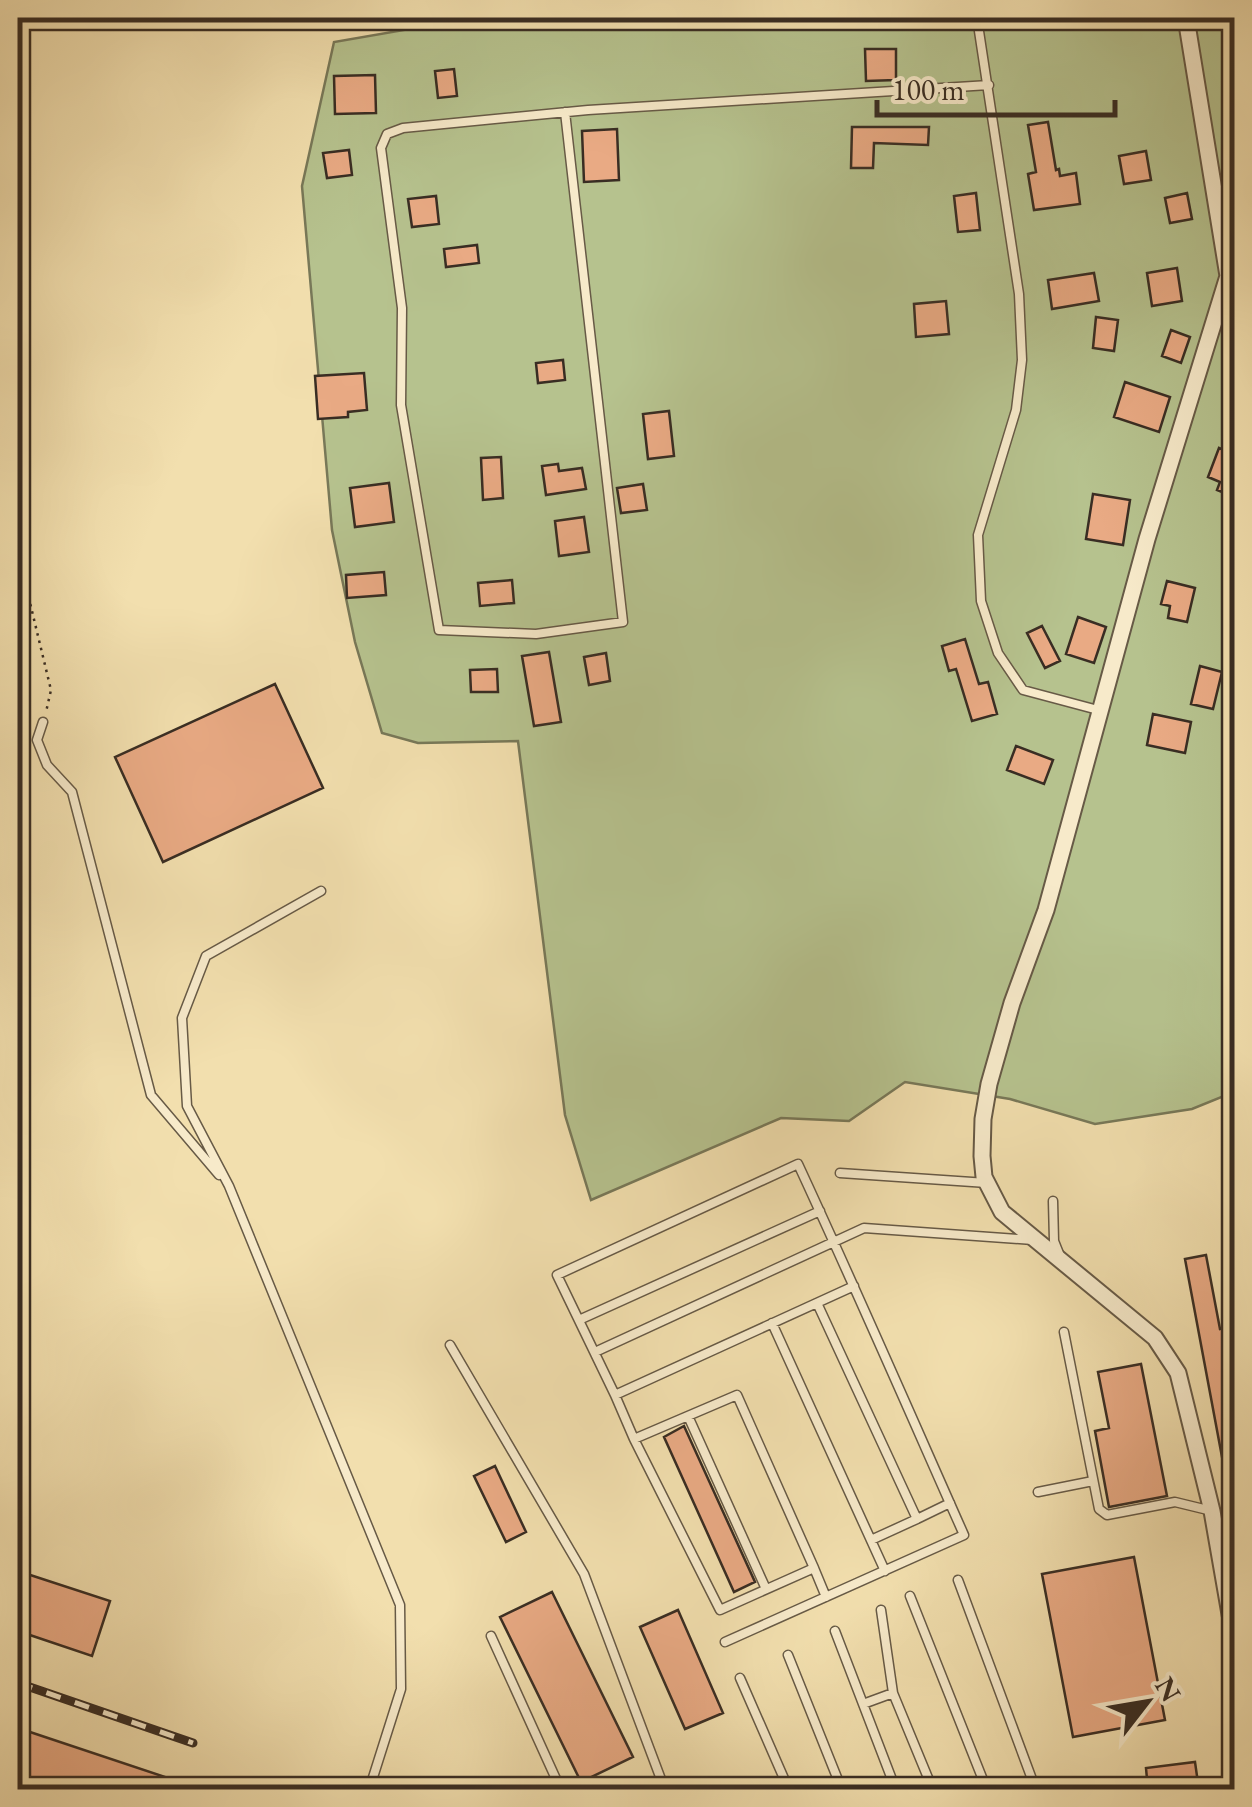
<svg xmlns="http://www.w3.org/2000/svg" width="1252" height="1807" font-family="'EB Garamond',serif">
  <rect width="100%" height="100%" fill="#f2dfae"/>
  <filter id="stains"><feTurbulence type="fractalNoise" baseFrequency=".002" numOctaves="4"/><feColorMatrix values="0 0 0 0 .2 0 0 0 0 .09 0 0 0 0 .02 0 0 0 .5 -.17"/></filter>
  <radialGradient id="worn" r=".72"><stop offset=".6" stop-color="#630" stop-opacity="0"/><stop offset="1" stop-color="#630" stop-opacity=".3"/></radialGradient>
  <path fill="#b6c28e" stroke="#787858" stroke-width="2.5" d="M 473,18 L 1234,18 L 1234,1092 L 1192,1109 L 1095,1124 L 1010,1099 L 905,1082 L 849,1121 L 781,1118 L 591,1200 L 565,1115 L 518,741 L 418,743 L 382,733 L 355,642 L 332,530 L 302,186 L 334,42 Z"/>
  <path fill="#e9aa84" stroke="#392d23" stroke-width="2.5" d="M 865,49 L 896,49 L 896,80 L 866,81 Z
    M 454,69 L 457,96 L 438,98 L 435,71 Z
    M 375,75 L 376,113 L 335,114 L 334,76 Z
    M 1048,122 L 1056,170 L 1059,169 L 1060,176 L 1076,173 L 1080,204 L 1034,210 L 1028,174 L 1036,172 L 1028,125 Z
    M 852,127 L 929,127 L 928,145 L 874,143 L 873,168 L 851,168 Z
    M 617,129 L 619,180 L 584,182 L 582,131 Z
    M 349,150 L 352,175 L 327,178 L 323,153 Z
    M 1146,151 L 1151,180 L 1124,184 L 1119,156 Z
    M 976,193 L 980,230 L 958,232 L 954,196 Z
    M 1187,193 L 1192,219 L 1170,223 L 1165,198 Z
    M 436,196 L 439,224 L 412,227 L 408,199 Z
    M 477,245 L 479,263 L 446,267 L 444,249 Z
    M 1177,268 L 1182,301 L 1152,306 L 1147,273 Z
    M 1094,273 L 1099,301 L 1052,309 L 1048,280 Z
    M 946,301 L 949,334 L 916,337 L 914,304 Z
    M 1096,317 L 1118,320 L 1114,351 L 1093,348 Z
    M 1171,330 L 1190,337 L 1181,363 L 1162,356 Z
    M 563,360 L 565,380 L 538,383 L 536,363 Z
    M 364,373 L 367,410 L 348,412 L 348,417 L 318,419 L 315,376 Z
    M 1125,382 L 1170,397 L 1159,432 L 1114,417 Z
    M 669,411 L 674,456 L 648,459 L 643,414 Z
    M 1219,448 L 1234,454 L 1234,483 L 1230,495 L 1217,490 L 1220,482 L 1208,477 Z
    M 501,457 L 503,498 L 483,500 L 481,458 Z
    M 558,464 L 559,471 L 582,468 L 586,489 L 546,495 L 542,466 Z
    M 389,483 L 394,522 L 355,527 L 350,488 Z
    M 643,484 L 647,510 L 621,513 L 617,488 Z
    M 1093,494 L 1130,500 L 1123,545 L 1086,539 Z
    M 584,517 L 589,552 L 559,556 L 555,521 Z
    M 384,572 L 386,595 L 347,598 L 346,575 Z
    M 512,580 L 514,603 L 480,606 L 478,583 Z
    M 1167,581 L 1195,588 L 1187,622 L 1168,618 L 1170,606 L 1161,604 Z
    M 1078,617 L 1106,627 L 1094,663 L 1066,654 Z
    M 1042,626 L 1060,661 L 1045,668 L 1027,633 Z
    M 965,639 L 979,684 L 988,682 L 997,714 L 972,721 L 956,669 L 949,671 L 942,646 Z
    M 549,652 L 561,722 L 534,726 L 522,656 Z
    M 606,653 L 610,681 L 589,685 L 584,657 Z
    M 1200,666 L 1222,672 L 1213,709 L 1191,704 Z
    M 497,669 L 498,692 L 471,692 L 470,670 Z
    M 275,684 L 323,788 L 163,862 L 115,757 Z
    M 1153,714 L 1191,722 L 1185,753 L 1147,745 Z
    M 1016,746 L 1053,760 L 1044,784 L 1007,770 Z
    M 1206,1255 L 1220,1329 L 1234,1326 L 1234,1488 L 1228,1489 L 1185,1259 Z
    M 1141,1364 L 1167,1496 L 1109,1507 L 1095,1431 L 1109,1428 L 1098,1372 Z
    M 684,1426 L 755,1582 L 734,1592 L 664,1437 Z
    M 495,1466 L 526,1532 L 506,1542 L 474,1476 Z
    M 1134,1557 L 1165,1720 L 1073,1737 L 1042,1574 Z
    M 18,1571 L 110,1601 L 92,1656 L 18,1631 Z
    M 552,1592 L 633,1757 L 581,1782 L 500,1617 Z
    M 678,1610 L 723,1713 L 685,1729 L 640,1627 Z
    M 18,1728 L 195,1787 L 194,1790 L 18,1790 Z
    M 1195,1762 L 1199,1790 L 1148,1790 L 1146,1768 Z"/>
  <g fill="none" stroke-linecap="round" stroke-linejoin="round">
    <defs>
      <path id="lane" d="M 977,18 L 1019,294 L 1022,360 L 1016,410 L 978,535 L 981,601 L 998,653 L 1023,690 L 1098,710
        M 565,112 L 623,622 L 536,634 L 439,630 L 401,405 L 402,308 L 381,148 L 387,134 L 403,128 L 588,110 L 989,85
        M 43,722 L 37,740 L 47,765 L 72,792 L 151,1095 L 219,1175
        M 321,891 L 206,956 L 182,1018 L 187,1106 L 229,1186 L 400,1605 L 401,1689 L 369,1790
        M 840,1173 L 987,1183
        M 1053,1201 L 1054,1241 L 1060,1256
        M 817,1303 L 917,1519 L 871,1540
        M 579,1320 L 820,1211
        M 772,1323 L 885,1571
        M 1064,1332 L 1099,1509 L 1107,1515 L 1175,1502 L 1212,1511
        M 450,1345 L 584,1574 L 665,1790
        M 595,1352 L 864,1228 L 1033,1240
        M 615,1395 L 634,1439 L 720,1610 L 814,1568 L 737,1395 L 634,1439
        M 688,1416 L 766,1589
        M 1038,1492 L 1093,1481
        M 917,1519 L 950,1503
        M 814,1568 L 826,1597
        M 958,1580 L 1036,1790
        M 910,1596 L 987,1790
        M 881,1610 L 893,1693 L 933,1790
        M 835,1631 L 896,1790
        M 491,1636 L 561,1790
        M 725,1642 L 964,1535 C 909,1411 855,1287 798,1164 L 557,1275 L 615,1395 L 854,1286
        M 788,1655 L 842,1790
        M 740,1678 L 789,1790
        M 863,1704 L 893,1693"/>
      <path id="street" d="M 1186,18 L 1228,276 L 1147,539 L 1046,910 L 1012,1003 L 989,1084 L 983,1119 L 982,1156 L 984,1177 L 1002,1212 L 1155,1338 L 1178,1373 L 1212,1511 L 1234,1637"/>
    </defs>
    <use href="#lane" stroke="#675a46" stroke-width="11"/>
    <use href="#street" stroke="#675a46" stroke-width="19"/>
    <path stroke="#392d23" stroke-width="2.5" stroke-dasharray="2.5 5" stroke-linecap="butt" d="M 18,553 L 51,690 L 46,712"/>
    <use href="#lane" stroke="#f7eaca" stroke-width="8"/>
    <use href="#street" stroke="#f7eaca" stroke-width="15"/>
    <defs>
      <path id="rail" d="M 18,1683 L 193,1743"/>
    </defs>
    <use href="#rail" stroke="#392d23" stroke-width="9"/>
    <use href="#rail" stroke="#f7eaca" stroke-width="5" stroke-dasharray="15" stroke-linecap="butt"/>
  </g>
  <rect width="1252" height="1807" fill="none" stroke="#f2dfae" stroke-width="60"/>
  <rect x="20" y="20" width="1212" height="1767" fill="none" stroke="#392d23" stroke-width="5"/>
  <rect x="30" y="30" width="1192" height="1747" fill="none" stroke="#392d23" stroke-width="2.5"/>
  <g transform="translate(1147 1702) rotate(59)" stroke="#f7eaca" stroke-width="8" paint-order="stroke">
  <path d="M0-8L18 38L0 25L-18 38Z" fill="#392d23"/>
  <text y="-15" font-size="28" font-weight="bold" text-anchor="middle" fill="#392d23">N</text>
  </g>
  <path d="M877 100v15h238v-15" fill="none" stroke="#392d23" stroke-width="5"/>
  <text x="892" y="100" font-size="30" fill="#392d23" stroke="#f7eaca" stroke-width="8" paint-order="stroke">100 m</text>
  <rect width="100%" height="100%" filter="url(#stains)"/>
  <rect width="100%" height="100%" fill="url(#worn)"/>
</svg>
